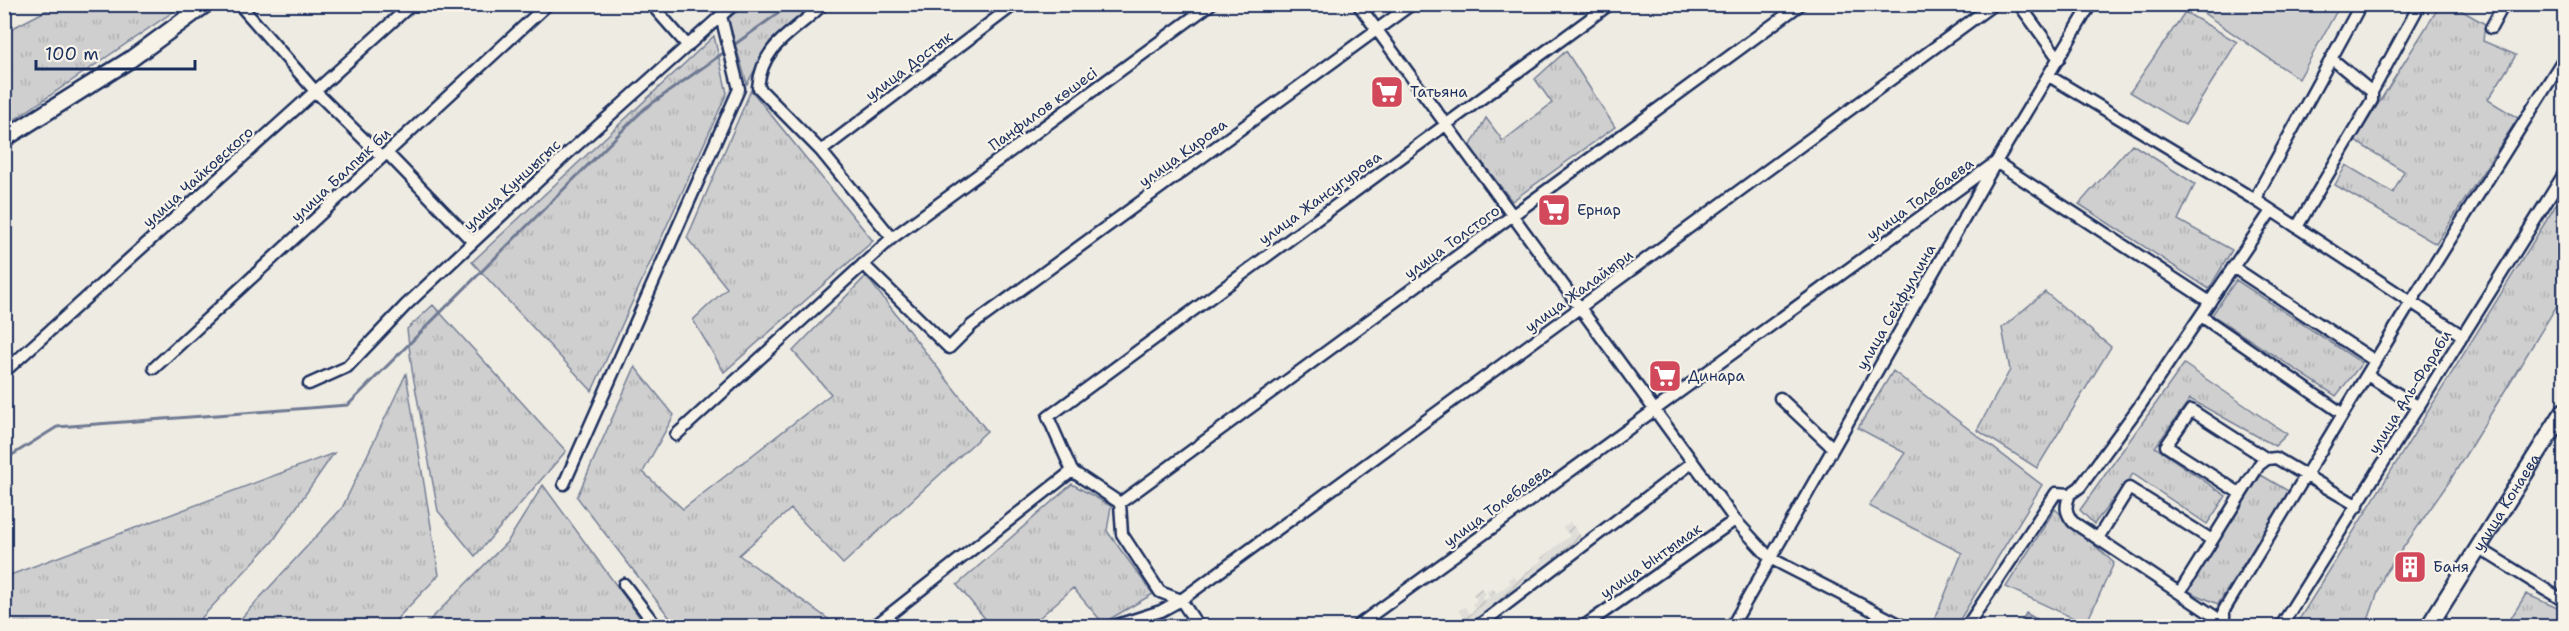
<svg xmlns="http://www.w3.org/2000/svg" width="2569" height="631" font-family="'Shantell Sans',sans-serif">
  <defs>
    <pattern id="industrial-furrows" width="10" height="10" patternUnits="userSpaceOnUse" patternTransform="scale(1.5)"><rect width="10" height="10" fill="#deddd8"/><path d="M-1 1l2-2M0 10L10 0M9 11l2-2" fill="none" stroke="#bebebc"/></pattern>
    <pattern id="grass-tufts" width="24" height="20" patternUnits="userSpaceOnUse" patternTransform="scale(1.5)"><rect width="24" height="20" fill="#cfcfcf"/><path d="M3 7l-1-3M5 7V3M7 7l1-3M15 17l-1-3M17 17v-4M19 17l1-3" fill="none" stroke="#b1b2b4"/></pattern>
    <pattern id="water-waves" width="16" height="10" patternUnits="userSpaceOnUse" patternTransform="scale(1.5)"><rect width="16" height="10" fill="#a6abb5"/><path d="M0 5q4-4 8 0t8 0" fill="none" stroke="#868c96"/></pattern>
  </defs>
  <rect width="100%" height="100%" fill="#eeebe2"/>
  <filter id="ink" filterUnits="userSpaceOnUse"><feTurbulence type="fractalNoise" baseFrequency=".0167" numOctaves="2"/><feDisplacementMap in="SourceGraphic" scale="12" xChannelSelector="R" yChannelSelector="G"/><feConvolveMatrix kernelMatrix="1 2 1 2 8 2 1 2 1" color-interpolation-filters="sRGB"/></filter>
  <g filter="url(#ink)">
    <path fill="url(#industrial-furrows)" d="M 1570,522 L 1584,540 L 1470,626 L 1442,626 L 1444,625 L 1442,621 L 1448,617 L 1454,625 L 1464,618 L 1459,611 L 1465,607 L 1470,614 L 1476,609 L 1472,604 L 1477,600 L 1473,594 L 1481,588 L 1486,594 L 1482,598 L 1484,601 L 1490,597 L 1487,592 L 1492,588 L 1497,593 L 1511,583 L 1508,579 L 1513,576 L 1517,580 L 1542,560 L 1541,558 L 1570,536 L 1563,527 Z"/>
    <path fill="url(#grass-tufts)" stroke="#757f96" stroke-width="1.5" d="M 59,4 L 183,5 L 5,126 L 5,32 Z
      M 745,5 L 813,5 L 770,41 L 747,84 L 728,19 Z
      M 2440,5 L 2452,5 L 2485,24 L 2483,41 L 2516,55 L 2488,100 L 2518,118 L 2436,244 L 2335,185 L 2346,165 L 2393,193 L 2404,171 L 2355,141 Z
      M 2185,12 L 2237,42 L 2185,125 L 2130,92 Z
      M 714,36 L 727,93 L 592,391 L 472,262 Z
      M 1566,51 L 1615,127 L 1512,201 L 1470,147 L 1486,118 L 1503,141 L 1552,103 L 1535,79 Z
      M 751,90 L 873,241 L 724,372 L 693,320 L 727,288 L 687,238 Z
      M 2132,144 L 2195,184 L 2178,220 L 2232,250 L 2209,289 L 2079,204 Z
      M 2564,192 L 2564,294 L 2449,482 L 2384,575 L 2366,626 L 2295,626 Z
      M 866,276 L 987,431 L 843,564 L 791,509 L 739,555 L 838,626 L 676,626 L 577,497 L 635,367 L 674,415 L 643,472 L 683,509 L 831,394 L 793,351 Z
      M 2236,280 L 2362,363 L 2336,396 L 2212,315 Z
      M 2045,292 L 2111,347 L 2037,468 L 1977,430 L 2010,370 L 2002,328 Z
      M 433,305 L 566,451 L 475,556 L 438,511 L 412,370 L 407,329 Z
      M 2184,364 L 2287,434 L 2275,446 L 2190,399 L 2155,447 L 2226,496 L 2207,524 L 2133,474 L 2094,524 L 2080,510 Z
      M 1893,371 L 2042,485 L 1956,626 L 1932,626 L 1962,553 L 1869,506 L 1905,453 L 1858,428 Z
      M 406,374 L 439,575 L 390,626 L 234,626 L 342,508 Z
      M 334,453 L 273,541 L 194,626 L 5,626 L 5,577 Z
      M 2261,475 L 2290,492 L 2218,604 L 2188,591 Z
      M 1072,484 L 1111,506 L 1107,531 L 1153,594 L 1103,623 L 1073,588 L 1039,618 L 1045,626 L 983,626 L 988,622 L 957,585 Z
      M 543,485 L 646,626 L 424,626 L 508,541 Z
      M 2055,509 L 2114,563 L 2086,624 L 2006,587 Z
      M 2526,594 L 2564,611 L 2564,626 L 2506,626 Z"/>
    <path fill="#cfcfcf" stroke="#757f96" stroke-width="1.5" d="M 2192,5 L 2340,5 L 2299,79 Z"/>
    <path fill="url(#water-waves)" stroke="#6e7992" stroke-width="1.5" d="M 2026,613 L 2038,620 L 2035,626 L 2019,626 Z"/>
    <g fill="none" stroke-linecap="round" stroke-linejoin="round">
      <path stroke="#6e7992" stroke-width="3" d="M 731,47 L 791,4
        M 4,460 L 57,427 L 348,405 L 644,109 L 726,51"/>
      <defs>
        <path id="street" d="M 239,4 L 315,91 L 382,157
          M 651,4 L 688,46
          M 823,4 C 795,33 763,42 758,87 L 821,151 L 892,238
          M 1358,4 L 1735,520 L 1770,558 L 1903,626
          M 2019,4 L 2059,59
          M 2361,4 L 2259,191 L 2257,201 L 2463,336
          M 2491,28 L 2504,4
          M 2049,76 L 2257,201
          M 2372,92 L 2420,4
          M 821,151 L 1015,4
          M 387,153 L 473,242
          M 2297,227 L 2372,100 L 2372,92 L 2331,58
          M 863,264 L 949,348 L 972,325 L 1412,4
          M 2233,267 L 2375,361
          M 2201,316 L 2343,414
          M 154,368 L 548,4
          M 4,372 L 412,4
          M 2367,375 L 2419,407
          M 309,384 L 347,367 L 406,305 L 568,153 L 734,4
          M 1780,398 L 1833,448
          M 676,435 L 892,238 L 1211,4
          M 564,484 L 739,89 L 721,16
          M 2070,494 C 2065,506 2065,512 2073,522 L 2229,626
          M 2241,494 L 2166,446 L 2191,410 L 2267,459
          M 1120,503 L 1801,4
          M 2098,538 L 2129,488 L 2212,540
          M 2479,548 L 2564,601
          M 624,584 L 656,626
          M 2180,592 L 2259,465 L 2267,459 L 2276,458 L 2358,506
          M 2224,621 L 2224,610 L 2411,302 L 2564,58
          M 876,625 L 1072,471
          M 1114,626 L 1161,611 L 1181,600 L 1994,4
          M 1198,626 L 1181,600 L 1160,592 L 1122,534 L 1120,503 L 1072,471 L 1048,417 L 1610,4
          M 1357,626 L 1996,162 L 2210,302
          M 1478,626 L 1693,462
          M 1584,626 L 1735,520
          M 1732,626 L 1996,162 L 2091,4
          M 1967,626 L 2056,493 L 2070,494 L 2080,487 L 2141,404 L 2271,211
          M 2281,626 L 2564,174"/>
        <g id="secondary">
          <path d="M 4,139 L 131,59 L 206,4"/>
          <path id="s1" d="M 2429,626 L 2564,411"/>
        </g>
      </defs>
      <use href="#street" stroke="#1b2f5e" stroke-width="15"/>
      <use href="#secondary" stroke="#1b2f5e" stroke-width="20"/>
      <use href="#street" stroke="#f7f3e8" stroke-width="10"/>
      <use href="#secondary" stroke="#f7f3e8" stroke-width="15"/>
    </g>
  </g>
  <defs>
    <symbol id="supermarket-square" viewBox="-11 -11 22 22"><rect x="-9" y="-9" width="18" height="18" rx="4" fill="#d1495b" stroke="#f7f3e8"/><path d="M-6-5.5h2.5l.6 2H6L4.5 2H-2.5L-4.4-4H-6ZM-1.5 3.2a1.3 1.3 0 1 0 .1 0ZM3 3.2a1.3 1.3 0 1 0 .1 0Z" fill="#fff"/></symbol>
    <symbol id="building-square" viewBox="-11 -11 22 22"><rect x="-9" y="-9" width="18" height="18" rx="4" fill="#d1495b" stroke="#f7f3e8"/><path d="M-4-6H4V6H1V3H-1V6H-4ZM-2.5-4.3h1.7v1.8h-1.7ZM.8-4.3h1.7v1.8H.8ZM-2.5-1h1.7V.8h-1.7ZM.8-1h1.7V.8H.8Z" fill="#fff"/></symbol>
  </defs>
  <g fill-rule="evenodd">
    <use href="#supermarket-square" x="1368" y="73" width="38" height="38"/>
    <use href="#supermarket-square" x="1535" y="191" width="38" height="38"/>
    <use href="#supermarket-square" x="1646" y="357" width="38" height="38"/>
    <use href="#building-square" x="2391" y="548" width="38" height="38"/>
  </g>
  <g text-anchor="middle" stroke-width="4.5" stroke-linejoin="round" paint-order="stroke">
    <g font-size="15" fill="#1b2f5e" stroke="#f7f3e8">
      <text transform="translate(909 66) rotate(-37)" y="5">улица Достык</text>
      <text transform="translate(1043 109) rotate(-36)" y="5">Панфилов көшесі</text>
      <text transform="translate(1183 153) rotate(-36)" y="5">улица Кирова</text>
      <text transform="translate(341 175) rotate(-43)" y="5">улица Балпык би</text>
      <text transform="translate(198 177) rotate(-42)" y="5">улица Чайковского</text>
      <text transform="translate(512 185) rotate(-43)" y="5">улица Куншыгыс</text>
      <text transform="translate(1320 198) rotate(-36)" y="5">улица Жансугурова</text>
      <text transform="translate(1920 199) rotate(-36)" y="5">улица Толебаева</text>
      <text transform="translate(1452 242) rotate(-36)" y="5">улица Толстого</text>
      <text transform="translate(1579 291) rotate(-36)" y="5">улица Жалайыри</text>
      <text transform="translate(1896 307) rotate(-60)" y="5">улица Сейфуллина</text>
      <text transform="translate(2410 392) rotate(-58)" y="5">улица Аль-Фараби</text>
      <text dy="5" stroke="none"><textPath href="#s1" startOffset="146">улица Конаева</textPath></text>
      <text transform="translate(1497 506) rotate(-36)" y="5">улица Толебаева</text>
      <text transform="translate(1651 561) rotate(-35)" y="5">улица Ынтымак</text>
    </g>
    <g font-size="15" fill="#1b2f5e" stroke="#f7f3e8" text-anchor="start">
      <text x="1410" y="97">Татьяна</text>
      <text x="1577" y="215">Ернар</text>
      <text x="1688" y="381">Динара</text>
      <text x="2433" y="572">Баня</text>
    </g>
  </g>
  <rect width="2569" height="631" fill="none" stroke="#f7f3e8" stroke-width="24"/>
  <rect x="12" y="12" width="2545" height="607" fill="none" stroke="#1b2f5e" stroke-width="2" filter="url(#ink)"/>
  <path d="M36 60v9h159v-9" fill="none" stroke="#1b2f5e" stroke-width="3"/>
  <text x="45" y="60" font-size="18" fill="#1b2f5e" stroke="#f7f3e8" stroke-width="4.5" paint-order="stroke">100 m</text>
</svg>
